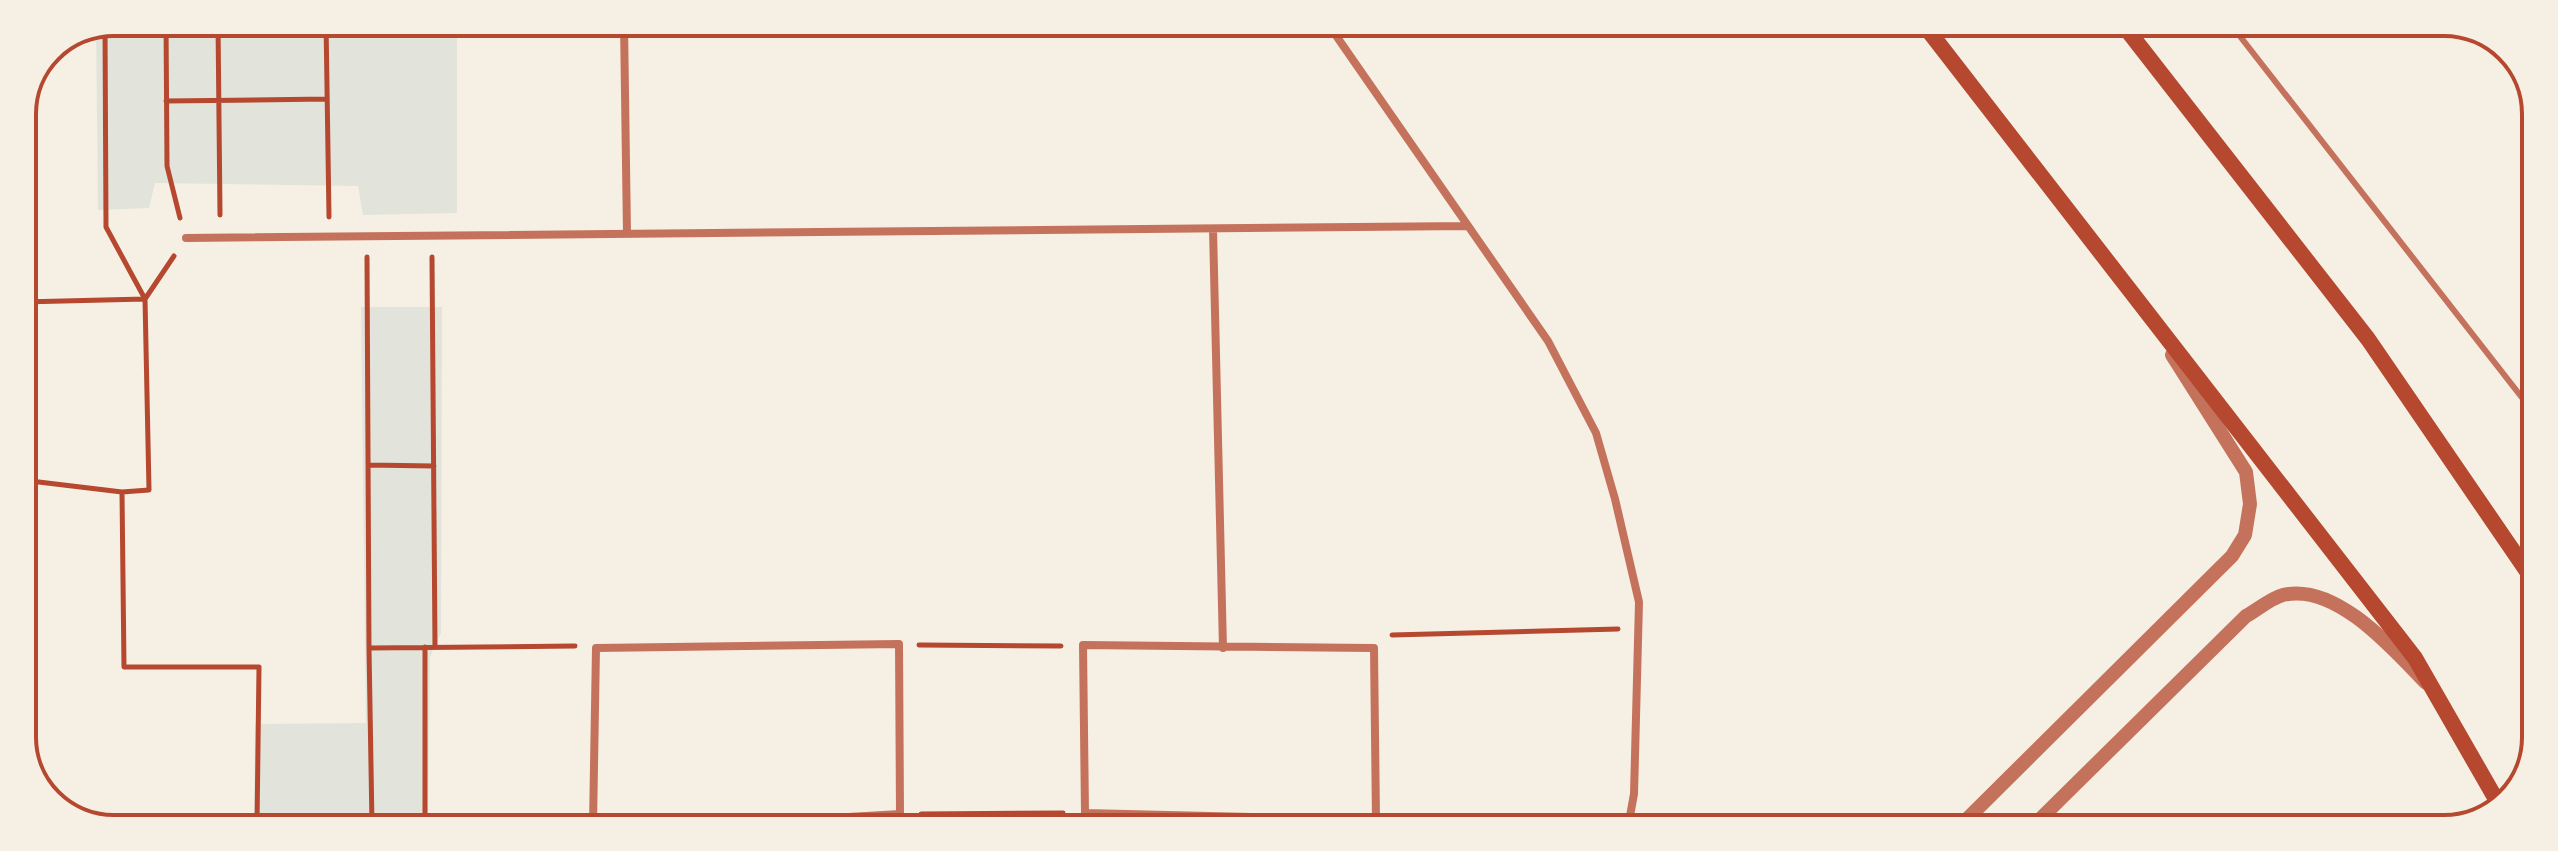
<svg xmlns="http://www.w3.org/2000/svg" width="2558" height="851" font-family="Roboto,sans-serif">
  <rect width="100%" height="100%" fill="#f6efe4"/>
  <path fill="#e2e4dc" d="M 114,22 L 326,22 L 327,25 L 457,23 L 457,213 L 363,215 L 358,186 L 155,183 L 149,208 L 98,210 L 96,29 Z
    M 361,307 L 442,307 L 441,633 L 430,657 L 428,825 L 254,825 L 255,724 L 366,723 Z"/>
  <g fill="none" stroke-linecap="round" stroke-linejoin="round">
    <path stroke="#b5482f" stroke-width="5" d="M 166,22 L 167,166 L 180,218
      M 218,22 L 220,215
      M 326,22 L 329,217
      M 105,26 L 106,227 L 145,299 L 149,490 L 122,492 L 124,667 L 259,667 L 257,825
      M 166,101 L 327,99
      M 367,257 L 369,648
      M 432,257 L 435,647
      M 22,302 L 145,299 L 174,256
      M 368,465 L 434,466
      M 22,480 L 122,492
      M 1392,635 L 1618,629
      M 919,645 L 1061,646
      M 921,814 L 1063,813
      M 1397,820 L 1607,825
      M 372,825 L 369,648 L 575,646
      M 425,825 L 425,647
      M 552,825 L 572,825"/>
    <path stroke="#c5725c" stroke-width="6" d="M 2232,26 L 2534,413"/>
    <path stroke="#c5725c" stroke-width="8" d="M 624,23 L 627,234
      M 1328,24 L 1548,341 L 1596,433 L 1615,499 L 1639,602 L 1634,794 L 1628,827
      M 1213,229 L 1223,648
      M 186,238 L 1468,226
      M 899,644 L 900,814 L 760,822 L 593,825 L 596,648 Z
      M 1083,645 L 1374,648 L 1376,820 L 1085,813 Z"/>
    <path stroke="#c5725c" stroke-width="14" d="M 1958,828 L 2232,556 L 2245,535 L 2250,504 L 2246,472 L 2172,355
      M 2031,828 L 2246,616 C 2257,610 2271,598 2283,595 C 2336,582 2394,650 2426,683"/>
    <path stroke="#b5482f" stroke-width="16" d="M 1925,26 L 2415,658 L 2501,808
      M 2124,26 L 2368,339 L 2533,580"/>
  </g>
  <path d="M0 0H2558V851H0ZM114 36H2444A78 78 0 0 1 2522 114V737A78 78 0 0 1 2444 815H114A78 78 0 0 1 36 737V114A78 78 0 0 1 114 36Z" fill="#f6efe4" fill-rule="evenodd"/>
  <path fill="none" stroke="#b5482f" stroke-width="4" d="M114 36H2444A78 78 0 0 1 2522 114V737A78 78 0 0 1 2444 815H114A78 78 0 0 1 36 737V114A78 78 0 0 1 114 36Z"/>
</svg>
